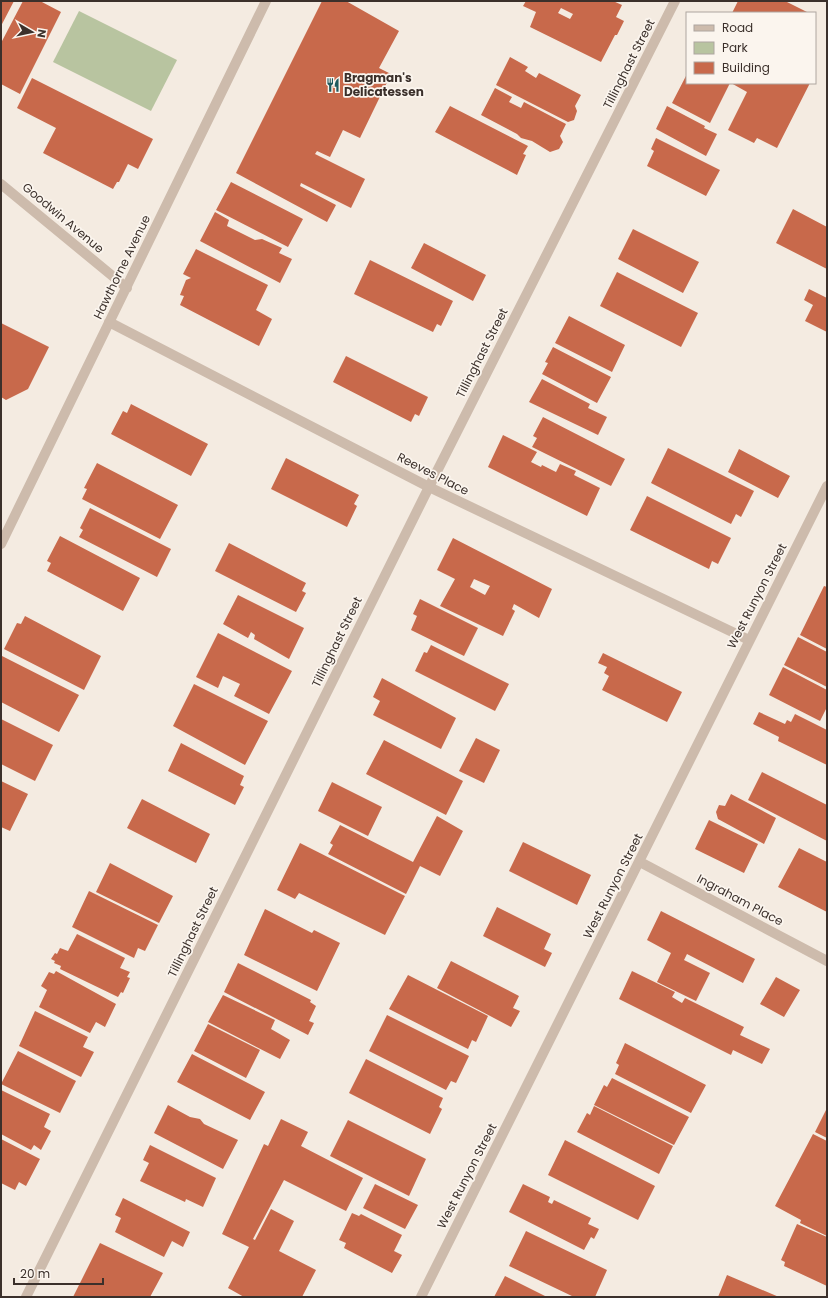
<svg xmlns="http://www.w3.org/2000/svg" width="828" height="1298" font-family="Poppins,sans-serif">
  <rect width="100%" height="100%" fill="#f4ebe1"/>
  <path fill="#b8c4a0" d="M 79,11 L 177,60 L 151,111 L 53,62 Z"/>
  <path fill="#c8694b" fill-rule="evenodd" d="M 1,1 L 14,1 L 1,26 Z
    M 23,1 L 40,1 L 61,12 L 20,94 L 1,84 L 1,43 Z
    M 322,1 L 346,1 L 399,31 L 379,68 L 391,74 L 360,138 L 343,130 L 330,157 L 317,151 L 315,154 L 365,179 L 351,208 L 301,183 L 300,186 L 336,205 L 327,222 L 236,173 Z
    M 526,1 L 613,1 L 622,5 L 616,17 L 624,21 L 617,35 L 615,35 L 601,62 L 530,27 L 536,12 L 523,6 ZM 561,8 L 573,14 L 570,19 L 558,13 Z
    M 738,1 L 785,1 L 809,13 L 732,13 Z
    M 510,57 L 528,67 L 525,71 L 536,78 L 539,73 L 581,95 L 575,106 L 577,111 L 574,120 L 568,122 L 496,85 Z
    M 687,74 L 687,83 L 730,83 L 710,123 L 672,103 Z
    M 32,78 L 153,139 L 138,169 L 128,164 L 119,182 L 117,182 L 113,189 L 43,153 L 56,128 L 17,108 Z
    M 731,83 L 810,83 L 777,148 L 757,138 L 754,143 L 728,130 L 747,92 Z
    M 495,88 L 512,97 L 509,102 L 521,108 L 524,102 L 566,124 L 560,136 L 563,142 L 559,149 L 550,152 L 532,141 L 521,138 L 517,134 L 481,115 Z
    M 450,106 L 528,146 L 523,154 L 526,155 L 517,175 L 435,132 Z
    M 667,106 L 705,126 L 704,128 L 717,134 L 706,156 L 656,129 Z
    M 656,138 L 720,170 L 706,196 L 647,166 L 654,151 L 651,149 Z
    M 231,182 L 303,219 L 288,247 L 216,210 Z
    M 793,209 L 827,227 L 827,269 L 776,243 Z
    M 215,212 L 229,220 L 227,226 L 255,240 L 262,239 L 282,248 L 279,253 L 292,259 L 280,283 L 200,241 Z
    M 633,229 L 699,262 L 683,293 L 618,259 Z
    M 424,243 L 486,275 L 473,301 L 411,268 Z
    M 196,249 L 268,285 L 256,310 L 272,319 L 259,346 L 180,305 L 184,296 L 180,295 L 186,280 L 191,278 L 183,274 Z
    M 370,260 L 453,301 L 441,326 L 437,324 L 433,332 L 354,294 Z
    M 617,272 L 698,313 L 681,347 L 600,306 Z
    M 809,289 L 827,298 L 827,332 L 805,321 L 813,305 L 804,300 Z
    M 569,316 L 625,345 L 612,372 L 555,343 Z
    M 1,323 L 49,347 L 28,389 L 6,400 L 1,397 Z
    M 553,347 L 611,377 L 597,403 L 542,374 L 548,363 L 545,362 Z
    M 346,356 L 428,397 L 419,416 L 415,414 L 411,422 L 333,382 Z
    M 542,379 L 590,404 L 588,408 L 607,417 L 598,435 L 529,402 Z
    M 131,404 L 208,444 L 191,476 L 111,434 L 123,411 L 127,413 Z
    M 543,417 L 625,459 L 611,486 L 532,447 L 537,438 L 533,436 Z
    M 503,435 L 537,452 L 531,462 L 541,467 L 542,465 L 556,472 L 560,464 L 576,471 L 574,475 L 600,488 L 587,516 L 488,467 Z
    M 668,448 L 754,491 L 741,517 L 736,514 L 731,524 L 651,483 Z
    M 739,449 L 790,476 L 778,498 L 728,472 Z
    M 286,458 L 359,495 L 354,504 L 357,506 L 347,527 L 271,489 Z
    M 97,463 L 178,505 L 160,539 L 82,499 L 87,489 L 84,488 Z
    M 647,496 L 731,538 L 718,564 L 712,561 L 709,569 L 630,530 Z
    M 90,508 L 171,549 L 157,577 L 79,537 L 83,530 L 80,528 Z
    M 60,536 L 140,578 L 123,611 L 47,571 L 51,563 L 47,561 Z
    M 453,538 L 552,589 L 539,618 L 514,604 L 512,609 L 515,611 L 503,636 L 440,606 L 455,579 L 437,570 ZM 474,579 L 490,586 L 485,595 L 470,587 Z
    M 229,543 L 306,583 L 302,591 L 306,593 L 296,612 L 215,571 Z
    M 824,586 L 827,587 L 827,649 L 800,635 Z
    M 238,595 L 304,628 L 289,659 L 254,639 L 255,635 L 251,632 L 248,638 L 223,624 Z
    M 420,599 L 478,628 L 464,656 L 411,630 L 417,616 L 413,614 Z
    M 25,616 L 101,656 L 84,690 L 4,649 L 17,623 L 21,624 Z
    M 218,633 L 292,671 L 269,714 L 234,696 L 240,684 L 223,676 L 218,688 L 196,677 Z
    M 798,637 L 827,652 L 827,687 L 784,665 Z
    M 431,645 L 509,684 L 495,711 L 415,671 L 424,652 L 427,653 Z
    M 603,653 L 682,692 L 667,722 L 602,690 L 609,676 L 604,673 L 607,667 L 598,663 Z
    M 2,656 L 79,695 L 59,732 L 1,702 Z
    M 783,667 L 827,690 L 827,707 L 820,721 L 769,695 Z
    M 382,678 L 456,718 L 441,749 L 373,715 L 380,701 L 373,697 Z
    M 194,684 L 268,721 L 245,765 L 173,726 Z
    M 759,712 L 785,724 L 787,720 L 791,722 L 795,714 L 827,730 L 827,765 L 778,741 L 779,737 L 753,724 Z
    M 1,719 L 53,745 L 35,781 L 1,764 Z
    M 476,738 L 500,750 L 484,783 L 459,771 Z
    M 384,740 L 463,781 L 446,815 L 366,774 Z
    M 181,743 L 244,776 L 240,785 L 244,787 L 235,805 L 168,771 Z
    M 762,772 L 827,805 L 827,841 L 748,800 Z
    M 1,781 L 28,794 L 10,831 L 1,827 Z
    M 332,782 L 382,807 L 368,836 L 318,811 Z
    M 731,794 L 776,818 L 764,844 L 718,819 L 716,812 L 719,805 L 725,806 Z
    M 142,799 L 210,834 L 196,863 L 127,828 Z
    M 437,816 L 463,831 L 440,876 L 420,866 L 406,894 L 328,854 L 333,845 L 330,843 L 340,825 L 413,862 Z
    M 709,820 L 758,844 L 744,873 L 695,849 Z
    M 523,842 L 591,875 L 577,905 L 509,871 Z
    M 300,843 L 405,896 L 385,935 L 299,893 L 295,899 L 277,890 Z
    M 799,848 L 827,862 L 827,912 L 778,887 Z
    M 110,863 L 173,896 L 159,923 L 96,892 Z
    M 89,891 L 158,925 L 145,951 L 138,948 L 134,958 L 72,927 Z
    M 497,907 L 551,934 L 544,949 L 552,953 L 545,967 L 483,936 Z
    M 265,909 L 312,933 L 314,930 L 340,943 L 317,991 L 244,955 Z
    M 661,911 L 755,959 L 743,983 L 687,954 L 684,960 L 710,973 L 696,1001 L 657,982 L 671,953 L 647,940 Z
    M 77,934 L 125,958 L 120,968 L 130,972 L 127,977 L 130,978 L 123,993 L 121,992 L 118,997 L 60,969 L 61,966 L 54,963 L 55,961 L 51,959 L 55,953 L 57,954 L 60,948 L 68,951 Z
    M 451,961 L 519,996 L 513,1008 L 520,1011 L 511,1027 L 437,988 Z
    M 238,963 L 311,1000 L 310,1002 L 316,1006 L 309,1021 L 314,1023 L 308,1035 L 224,992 Z
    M 56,971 L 116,1004 L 105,1027 L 96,1022 L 90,1033 L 39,1007 L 47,990 L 41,986 L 49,972 L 54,974 Z
    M 632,971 L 675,992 L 672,997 L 682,1003 L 685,998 L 744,1027 L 740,1035 L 770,1049 L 762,1064 L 733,1050 L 731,1055 L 619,999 Z
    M 408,975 L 488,1016 L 476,1042 L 472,1040 L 468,1049 L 389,1009 Z
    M 776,977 L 800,990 L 784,1017 L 760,1004 Z
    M 223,995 L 275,1020 L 271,1029 L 290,1040 L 280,1059 L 208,1022 Z
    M 35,1011 L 88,1037 L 83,1047 L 94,1052 L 81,1077 L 19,1046 Z
    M 387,1015 L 469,1056 L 456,1083 L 451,1081 L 446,1090 L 369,1051 Z
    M 208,1024 L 260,1050 L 246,1078 L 194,1051 Z
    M 625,1043 L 706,1085 L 691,1113 L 615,1074 L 619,1065 L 616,1063 Z
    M 18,1051 L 76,1081 L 60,1113 L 1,1084 Z
    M 192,1054 L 265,1092 L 250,1120 L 177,1082 Z
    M 366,1059 L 443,1098 L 439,1107 L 442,1109 L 430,1134 L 349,1093 Z
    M 612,1078 L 689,1117 L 674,1145 L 594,1105 L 604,1085 L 607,1087 Z
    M 1,1090 L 50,1114 L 44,1127 L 51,1131 L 41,1150 L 34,1145 L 31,1150 L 1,1134 Z
    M 168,1105 L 190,1117 L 200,1119 L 204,1124 L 238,1140 L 223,1169 L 154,1133 Z
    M 594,1106 L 673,1146 L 659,1174 L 577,1132 L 587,1113 L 590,1115 Z
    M 827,1108 L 827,1138 L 815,1132 Z
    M 281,1119 L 308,1132 L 301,1146 L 363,1178 L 346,1211 L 284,1180 L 253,1239 L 255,1240 L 271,1209 L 294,1221 L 279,1251 L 316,1270 L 302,1297 L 244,1297 L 228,1288 L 249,1247 L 222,1234 L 264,1144 L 268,1146 Z
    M 348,1120 L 426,1159 L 409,1196 L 330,1156 Z
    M 813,1134 L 827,1141 L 827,1236 L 800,1223 L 801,1220 L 775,1206 Z
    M 1,1139 L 40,1159 L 26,1186 L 19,1182 L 15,1190 L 1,1183 Z
    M 565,1140 L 655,1186 L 638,1220 L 548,1175 Z
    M 150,1145 L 216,1178 L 203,1207 L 186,1199 L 185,1202 L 140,1181 L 149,1163 L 143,1160 Z
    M 375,1184 L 418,1205 L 405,1229 L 363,1208 Z
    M 523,1184 L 550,1197 L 548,1202 L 552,1204 L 554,1200 L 591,1218 L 588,1224 L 599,1229 L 594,1239 L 591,1237 L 584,1250 L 509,1212 Z
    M 123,1198 L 190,1232 L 183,1247 L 172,1241 L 164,1257 L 115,1232 L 121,1218 L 115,1215 Z
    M 352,1213 L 359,1216 L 361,1214 L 402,1235 L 394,1251 L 402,1255 L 392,1273 L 344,1248 L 346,1243 L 339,1240 Z
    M 797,1224 L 827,1237 L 827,1286 L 784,1266 L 785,1262 L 781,1260 Z
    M 526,1231 L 607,1270 L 595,1297 L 574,1297 L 509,1266 Z
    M 100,1243 L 163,1273 L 150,1297 L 73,1297 Z
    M 727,1275 L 779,1297 L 718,1297 Z
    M 505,1276 L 547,1297 L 494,1297 Z"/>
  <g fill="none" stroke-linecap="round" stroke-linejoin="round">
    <path stroke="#cdbbac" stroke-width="10" d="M 1,184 L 127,288
      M 109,322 L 429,487 L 749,640
      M 1,544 L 266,1
      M 640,862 L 827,961
      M 26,1297 L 429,487 L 675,1
      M 421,1297 L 827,486"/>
  </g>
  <defs>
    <symbol id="restaurant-bare" viewBox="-9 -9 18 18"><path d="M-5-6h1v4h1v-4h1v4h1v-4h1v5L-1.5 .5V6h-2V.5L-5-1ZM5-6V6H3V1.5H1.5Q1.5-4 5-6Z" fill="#1f5a5e" stroke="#fbf5ee" stroke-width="2.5" paint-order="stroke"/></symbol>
  </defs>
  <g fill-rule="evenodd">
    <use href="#restaurant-bare" x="323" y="75" width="20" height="20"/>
  </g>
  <g text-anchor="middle" stroke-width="3.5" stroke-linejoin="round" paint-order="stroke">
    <g font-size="12" fill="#3b302b" stroke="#fbf5ee">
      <text transform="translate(629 64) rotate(-63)" y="4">Tillinghast Street</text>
      <text transform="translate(63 218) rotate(40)" y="4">Goodwin Avenue</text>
      <text transform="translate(122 267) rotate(-64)" y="4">Hawthorne Avenue</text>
      <text transform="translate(482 353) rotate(-63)" y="4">Tillinghast Street</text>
      <text transform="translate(433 474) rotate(27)" y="4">Reeves Place</text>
      <text transform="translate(757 596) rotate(-63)" y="4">West Runyon Street</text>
      <text transform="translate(337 642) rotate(-64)" y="4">Tillinghast Street</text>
      <text transform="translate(613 886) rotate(-63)" y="4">West Runyon Street</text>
      <text transform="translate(740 900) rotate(28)" y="4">Ingraham Place</text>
      <text transform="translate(193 932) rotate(-64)" y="4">Tillinghast Street</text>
      <text transform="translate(467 1176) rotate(-63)" y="4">West Runyon Street</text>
    </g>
    <g font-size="12" font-weight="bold" fill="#3b302b" stroke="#fbf5ee" text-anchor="start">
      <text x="344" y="82">Bragman's<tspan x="344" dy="14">Delicatessen</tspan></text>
    </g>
  </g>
  <rect width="828" height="1298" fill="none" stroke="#3b302b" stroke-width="4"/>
  <rect x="686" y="12" width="130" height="72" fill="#fbf5ee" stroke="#aea6a0"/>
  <rect x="694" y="25" width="20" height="6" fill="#cdbbac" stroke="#aea6a0"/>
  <text x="722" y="32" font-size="12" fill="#3b302b">Road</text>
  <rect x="694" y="42" width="20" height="12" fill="#b8c4a0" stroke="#aea6a0"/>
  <text x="722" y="52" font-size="12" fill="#3b302b">Park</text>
  <rect x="694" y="62" width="20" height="12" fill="#c8694b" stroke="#aea6a0"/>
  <text x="722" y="72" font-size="12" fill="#3b302b">Building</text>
  <g transform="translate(32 32) rotate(99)" stroke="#fbf5ee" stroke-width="3" paint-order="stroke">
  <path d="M0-3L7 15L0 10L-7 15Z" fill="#3b302b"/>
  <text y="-6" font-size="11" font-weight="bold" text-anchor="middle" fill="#3b302b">N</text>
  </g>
  <path d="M14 1278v6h89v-6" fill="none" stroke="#3b302b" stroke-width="2"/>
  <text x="20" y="1278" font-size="12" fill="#3b302b" stroke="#fbf5ee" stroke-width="3" paint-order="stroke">20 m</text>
</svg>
